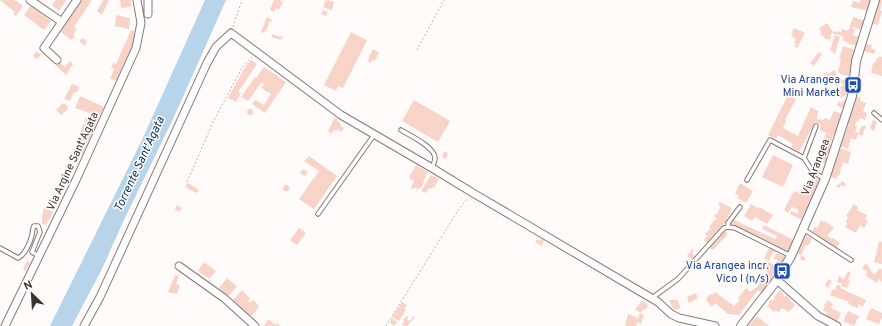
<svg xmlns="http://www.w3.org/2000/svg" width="882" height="326" font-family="Overpass,sans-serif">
  <rect width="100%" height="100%" fill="#fefbfa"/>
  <path fill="#b7d4eb" d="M 205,0 L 226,0 L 174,117 L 123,222 L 102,269 L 72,326 L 50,326 L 142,140 Z"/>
  <path fill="#f8d3c7" d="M 0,0 L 15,0 L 23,6 L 16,16 L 13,14 L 15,12 Z
    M 56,0 L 66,0 L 59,11 L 52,5 Z
    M 78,0 L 92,0 L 74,27 L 76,28 L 76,31 L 73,35 L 75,37 L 71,40 L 59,30 Z
    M 103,0 L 109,0 L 102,15 L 97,11 Z
    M 120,0 L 131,0 L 131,7 L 121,8 Z
    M 274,0 L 281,0 L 280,1 L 283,2 L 279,10 L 276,8 L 274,12 L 270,10 Z
    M 326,0 L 334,2 L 332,10 L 323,7 Z
    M 861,0 L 873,0 L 869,11 L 851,7 L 853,1 L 860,3 Z
    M 879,0 L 882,0 L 880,11 L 882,11 L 878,25 L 871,23 Z
    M 31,5 L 51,21 L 44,30 L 24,15 Z
    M 323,10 L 328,12 L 326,16 L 321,14 Z
    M 116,15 L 130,18 L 129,29 L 115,26 Z
    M 267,17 L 272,20 L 271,22 L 268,21 L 269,23 L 266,32 L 264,31 L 264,33 L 261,32 Z
    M 853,17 L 866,21 L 863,30 L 853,27 L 853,28 L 855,29 L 853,35 L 861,37 L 857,46 L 847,43 L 847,42 L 842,40 L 844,37 L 837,34 L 835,35 L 833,32 L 835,31 L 837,33 L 838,31 L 841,32 L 842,29 L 848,31 Z
    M 827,23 L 833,32 L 831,34 L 830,40 L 824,38 L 824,36 L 821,35 L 821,32 L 819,28 Z
    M 794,28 L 805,33 L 797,48 L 794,46 L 796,44 L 794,43 L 796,38 L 792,37 L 793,35 L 791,34 Z
    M 131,30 L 136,32 L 135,39 L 124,69 L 118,81 L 110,79 L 114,69 L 111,68 L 113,63 L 116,64 Z
    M 351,32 L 367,40 L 343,88 L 338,86 L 336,91 L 324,85 Z
    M 273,34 L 280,37 L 280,36 L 283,37 L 281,40 L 271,37 Z
    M 835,35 L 840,37 L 835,54 L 830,50 Z
    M 83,38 L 87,41 L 85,46 L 79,41 Z
    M 865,43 L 872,45 L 871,49 L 876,50 L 874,54 L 863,51 Z
    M 843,46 L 856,50 L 852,62 L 849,76 L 840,74 L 838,71 L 841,60 L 839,59 Z
    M 373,49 L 379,52 L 376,59 L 374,61 L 372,60 L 371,63 L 367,61 Z
    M 37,51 L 41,55 L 37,59 L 33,56 Z
    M 819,52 L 822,54 L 814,66 L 810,63 Z
    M 879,56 L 882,57 L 882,76 L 871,73 L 873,63 L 875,63 L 877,58 L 879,58 Z
    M 251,60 L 257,64 L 238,92 L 241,93 L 236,102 L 228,98 L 245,67 Z
    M 70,61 L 73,64 L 66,75 L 56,66 L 59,62 L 65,67 Z
    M 264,67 L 286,82 L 265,113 L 252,104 L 255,100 L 264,105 L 271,94 L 261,88 L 264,84 L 262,82 L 248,101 L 241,97 L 255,77 L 256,78 Z
    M 835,70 L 837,76 L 843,80 L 846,79 L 850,87 L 846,89 L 848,94 L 840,98 L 837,91 L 841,90 L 840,87 L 843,85 L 842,83 L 837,86 L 835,83 L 829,84 L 823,74 L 827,72 L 828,74 Z
    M 72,84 L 78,86 L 79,88 L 77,92 L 74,92 L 70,101 L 64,99 Z
    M 788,95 L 796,99 L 785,120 L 786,121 L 783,128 L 798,136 L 811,107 L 818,111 L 817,119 L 824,120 L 824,118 L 830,120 L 834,111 L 844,115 L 835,136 L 833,135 L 830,145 L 833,146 L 828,164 L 817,160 L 826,133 L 820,130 L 821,125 L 815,122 L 799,152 L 791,147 L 793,144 L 778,135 L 776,139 L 768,135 Z
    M 80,96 L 104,107 L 82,155 L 79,153 L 82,145 L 77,143 L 83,124 L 88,126 L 89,123 L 84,121 L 86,117 L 91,119 L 93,114 L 75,108 Z
    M 855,96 L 861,98 L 860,101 L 866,103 L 863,111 L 867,113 L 865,120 L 860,118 L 858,122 L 856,121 L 855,126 L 857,126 L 855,132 L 859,133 L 861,126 L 863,127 L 863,125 L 866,126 L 862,136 L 858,134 L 856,140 L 851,138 L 848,149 L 840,146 L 849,124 L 847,123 Z
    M 848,97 L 845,110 L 837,105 L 839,101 L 841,102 L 840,104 Z
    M 414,100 L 450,121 L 438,142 L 402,121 Z
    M 63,103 L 68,106 L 67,110 L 61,115 L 56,110 Z
    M247 112a3 3 0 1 1 6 0a3 3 0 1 1-6 0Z
    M 335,117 L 338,120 L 336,122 L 338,121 L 340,123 L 341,126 L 344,128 L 341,132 L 337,129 L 336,131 L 334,130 L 331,134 L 328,131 Z
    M 873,120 L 877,122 L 874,131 L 870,128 Z
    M 839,148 L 851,152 L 848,164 L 843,162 L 839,176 L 838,175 L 836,179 L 829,176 Z
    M 444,151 L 448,153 L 446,159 L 442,157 Z
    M 773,155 L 793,165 L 783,187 L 762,177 Z
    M 309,156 L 337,176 L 314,209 L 299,199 L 319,171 L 304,161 Z
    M 416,165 L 428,172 L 423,182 L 424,183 L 420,189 L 419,188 L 416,192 L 417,188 L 415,187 L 413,189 L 411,187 L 414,181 L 409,178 Z
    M 303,169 L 308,172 L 305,176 L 300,173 Z
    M 431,175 L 439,179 L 434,188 L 432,187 L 431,189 L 429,188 L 425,193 L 421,191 Z
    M 814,177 L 820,180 L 802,220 L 790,214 L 791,211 L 797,214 L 799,210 L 792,207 L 788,213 L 784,210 L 794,191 L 799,193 L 804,183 L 808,185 Z
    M 842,181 L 846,184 L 844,187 L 841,185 L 839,188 L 836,186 L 838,184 L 839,185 Z
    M 188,183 L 199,190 L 197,193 L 185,187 Z
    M 740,183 L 753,191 L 746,203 L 737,198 L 739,195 L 735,194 Z
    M 286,184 L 290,188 L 287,192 L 282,189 Z
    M 720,202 L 732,208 L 725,223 L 707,243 L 704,240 L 707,236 L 705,234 L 711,228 L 709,227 L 715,219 L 717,220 L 717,219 L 714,216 L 715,214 L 716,215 L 720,208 L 721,206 L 718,205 Z
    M 751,204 L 758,208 L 759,207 L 773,215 L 767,224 L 755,217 L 752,221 L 744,216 Z
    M 854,204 L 858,207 L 857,210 L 867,215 L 865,219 L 868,221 L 864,228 L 860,225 L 856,233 L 845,227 L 847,224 L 846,221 L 848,217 L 846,216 Z
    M 177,205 L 182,208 L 179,212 L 175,210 Z
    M 44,208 L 53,212 L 46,225 L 42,224 L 42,216 Z
    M 732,219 L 775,239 L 777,236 L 762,229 L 764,225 L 794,240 L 788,253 L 729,225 Z
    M 821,220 L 824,222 L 825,221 L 834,228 L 827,236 L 832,239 L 833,238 L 840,243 L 836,249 L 812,231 L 815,227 L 817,228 Z
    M 299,228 L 306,233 L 297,245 L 290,240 Z
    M 724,229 L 727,232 L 727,235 L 713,250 L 708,247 Z
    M 803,234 L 812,239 L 808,246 L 806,245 L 801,255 L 806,258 L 803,261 L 800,259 L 801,255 L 794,252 Z
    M 541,238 L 544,241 L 542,246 L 535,242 L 537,239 L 539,241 Z
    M 879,241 L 882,242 L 882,264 L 874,262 Z
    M 770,247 L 776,250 L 775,253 L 773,252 L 769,261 L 764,258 Z
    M 692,249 L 694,251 L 692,253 L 695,256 L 692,259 L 687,256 Z
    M 777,253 L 785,257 L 780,266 L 776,263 L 778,260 L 773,259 Z
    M 765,260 L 779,268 L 770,282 L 763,278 L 762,279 L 769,285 L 762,293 L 758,290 L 739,315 L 728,314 L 715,303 L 712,307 L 709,304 L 706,299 L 710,294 L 712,295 L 715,292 L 734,306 L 740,300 L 738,298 L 746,288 L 751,292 L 755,288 L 756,288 L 760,283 L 758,281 L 760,280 L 758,276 L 760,278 L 762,274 L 765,275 L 767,271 L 764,269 L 763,271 L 759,269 L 761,264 L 765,266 L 766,265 L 763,264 Z
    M 27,261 L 30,263 L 26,271 L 23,269 Z
    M 204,262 L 216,271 L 209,279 L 198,271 Z
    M 866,263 L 874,275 L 880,268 L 882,270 L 882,282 L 879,279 L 877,283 L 866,276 L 867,271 L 862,269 Z
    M 848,271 L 851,273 L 848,279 L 850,280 L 847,288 L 841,286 L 840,288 L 866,300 L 863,307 L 859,304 L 857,308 L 848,304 L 849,302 L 830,295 L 833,289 L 835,290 L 837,285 L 841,286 L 842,284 L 837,282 L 839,276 L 844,279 Z
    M 175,275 L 179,276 L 176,284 L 180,285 L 177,294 L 168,292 Z
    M 227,278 L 237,286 L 229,296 L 219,288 Z
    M 828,279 L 832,281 L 828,288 L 825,285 Z
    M 242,290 L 250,299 L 248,301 L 250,302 L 254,300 L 259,307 L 251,316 L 233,300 Z
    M 780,290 L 785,297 L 786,295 L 791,300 L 790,301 L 795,305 L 789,312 L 782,308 L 780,311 L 777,312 L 776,310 L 774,312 L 767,306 L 770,303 L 768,302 L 771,300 L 772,301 L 775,298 L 774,297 Z
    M 696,293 L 698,298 L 689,303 L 687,297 Z
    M 643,300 L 648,306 L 645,310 L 644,309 L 640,313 L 635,309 Z
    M 669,300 L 677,300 L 681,308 L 674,310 Z
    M 828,300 L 833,304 L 831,308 L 841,313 L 837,322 L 825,317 L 827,312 L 823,311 L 825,306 L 824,305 Z
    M 402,302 L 407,305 L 404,309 L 406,310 L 399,321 L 392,317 Z
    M 871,308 L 882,313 L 882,317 L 879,324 L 866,319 Z
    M 848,311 L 859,316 L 854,326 L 843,321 Z
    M 640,313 L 644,315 L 641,324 L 637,322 L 636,326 L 625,326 L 628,314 L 638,318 Z
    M 407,316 L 409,317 L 407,319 L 409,321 L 414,316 L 415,317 L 407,326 L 404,326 L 402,324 L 404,322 L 403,320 Z
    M 757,316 L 769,326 L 748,326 Z
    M 392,318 L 397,322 L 394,326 L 390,323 Z
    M 268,319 L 276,325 L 277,323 L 281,326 L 264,326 Z"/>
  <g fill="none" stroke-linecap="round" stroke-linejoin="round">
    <defs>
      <path id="service" d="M 874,113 L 882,120
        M 816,126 L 804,158 L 813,172 L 825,179
        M 401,130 C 409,135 435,147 435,158 C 435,161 433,165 432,168
        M 747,180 L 770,140 L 804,158
        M 318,214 L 374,135
        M 728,227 L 728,223 L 740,207
        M 803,229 L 851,260
        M 0,248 L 18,258 C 25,255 30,243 32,235 C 33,231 32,230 34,226 L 38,226 L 40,232 L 32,252 L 39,256
        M 652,298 L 678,279 L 724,228 L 728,227 L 735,228 L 791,256"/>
      <path id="minor" d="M 30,0 L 62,22
        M 148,0 L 148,14
        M 57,60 L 44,48 L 77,0
        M 179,266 L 224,298 L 255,326
        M 777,280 L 818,316 L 837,326
        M 5,326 L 76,180 L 136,48 L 141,23 L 137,0
        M 84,326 L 100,297 L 207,63 L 216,47 L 231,33 L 341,115 L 432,168 L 473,193 L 658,302 L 671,314 L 679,318 L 715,326"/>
      <path id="tertiary" d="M 741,326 L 777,280 L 791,256 L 825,179 L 852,96 L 856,61 L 875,0"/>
    </defs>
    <use href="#service" stroke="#867975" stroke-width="5.5"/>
    <use href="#minor" stroke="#867975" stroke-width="9"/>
    <use href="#tertiary" stroke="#867975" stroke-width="10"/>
    <path stroke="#bcb7b6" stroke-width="1" stroke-dasharray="2 2" stroke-linecap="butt" d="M 233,27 L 242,0
      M 417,50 L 444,0
      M 187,182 L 214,120 L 242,68 L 252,57
      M 386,326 L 459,209 L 468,198"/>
    <use href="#service" stroke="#fff" stroke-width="3.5"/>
    <use href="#minor" stroke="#fff" stroke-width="7"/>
    <use href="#tertiary" stroke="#fff" stroke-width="8"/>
  </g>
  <defs>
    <symbol id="bus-square" viewBox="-11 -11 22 22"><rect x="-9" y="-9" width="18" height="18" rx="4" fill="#1a4fb4" stroke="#fefbfa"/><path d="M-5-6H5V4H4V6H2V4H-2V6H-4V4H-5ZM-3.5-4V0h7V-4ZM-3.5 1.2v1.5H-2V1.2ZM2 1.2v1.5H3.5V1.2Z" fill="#fff"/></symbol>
  </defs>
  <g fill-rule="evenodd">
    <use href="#bus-square" x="843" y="75" width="20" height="20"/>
    <use href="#bus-square" x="772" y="261" width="20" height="20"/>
  </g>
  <g text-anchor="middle" stroke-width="3" stroke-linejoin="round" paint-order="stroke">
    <g font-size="11" fill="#164399" stroke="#fefbfa" text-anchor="end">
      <text x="840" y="83">Via Arangea<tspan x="840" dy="13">Mini Market</tspan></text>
      <text x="769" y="269">Via Arangea incr.<tspan x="769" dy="13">Vico I (n/s)</tspan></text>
    </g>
    <g font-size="11" fill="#393331" stroke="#fefbfa">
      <text transform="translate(72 161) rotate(-65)" y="4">Via Argine Sant'Agata</text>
      <text transform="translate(815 167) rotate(-69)" y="4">Via Arangea</text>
    </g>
    <g font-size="12" font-style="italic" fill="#003453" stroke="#fefbfa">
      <text transform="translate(139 164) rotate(-65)" y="4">Torrente Sant'Agata</text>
    </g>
  </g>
  <g transform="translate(32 294) rotate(335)" stroke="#fefbfa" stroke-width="3" paint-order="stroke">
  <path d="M0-3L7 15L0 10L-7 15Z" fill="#393331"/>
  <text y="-6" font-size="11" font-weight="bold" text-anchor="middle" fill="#393331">N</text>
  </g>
</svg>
